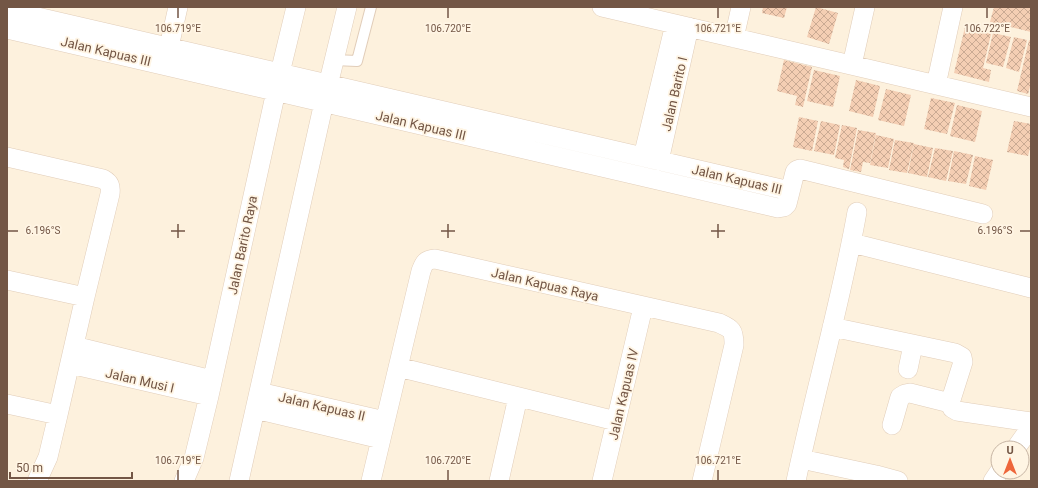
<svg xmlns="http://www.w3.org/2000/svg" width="1038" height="488" font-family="Roboto,sans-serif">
  <defs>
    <pattern id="building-cross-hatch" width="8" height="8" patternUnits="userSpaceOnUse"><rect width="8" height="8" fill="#f4ceb3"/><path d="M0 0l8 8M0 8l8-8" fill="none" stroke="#caaa93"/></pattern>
  </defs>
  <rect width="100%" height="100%" fill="#fdf1dd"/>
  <path fill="url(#building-cross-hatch)" d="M 763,7 L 787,7 L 784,18 L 762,13 Z
    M 816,7 L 838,13 L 829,44 L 807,37 Z
    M 994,7 L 1031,7 L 1031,32 L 990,22 Z
    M 965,27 L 991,34 L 983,68 L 991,70 L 989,82 L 954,73 Z
    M 993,33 L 1011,37 L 1003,67 L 986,63 Z
    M 1014,37 L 1027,40 L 1019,72 L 1006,68 Z
    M 1029,40 L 1031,41 L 1031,83 L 1028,94 L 1017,91 Z
    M 784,60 L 812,67 L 803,107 L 795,105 L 797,96 L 777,91 Z
    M 814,70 L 840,76 L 833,107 L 807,101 Z
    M 856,80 L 880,86 L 873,117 L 849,111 Z
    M 886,89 L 911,95 L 904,126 L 878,120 Z
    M 931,98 L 955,103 L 947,134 L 924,129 Z
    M 957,105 L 982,111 L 975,142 L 950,136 Z
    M 799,117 L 818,121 L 812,151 L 793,147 Z
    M 821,121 L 840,125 L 834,155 L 814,151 Z
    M 1014,121 L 1031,124 L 1031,144 L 1028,156 L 1007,152 Z
    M 842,125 L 857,128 L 849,169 L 843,167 L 844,160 L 835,158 Z
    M 858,130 L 876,133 L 870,163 L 863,162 L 861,172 L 850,170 Z
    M 876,135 L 894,139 L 888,168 L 870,165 Z
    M 895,140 L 914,143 L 907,173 L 889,170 Z
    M 914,144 L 933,148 L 927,177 L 908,173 Z
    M 935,148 L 953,151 L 946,181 L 928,177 Z
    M 954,151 L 973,155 L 966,184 L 948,181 Z
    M 975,156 L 993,160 L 986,190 L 969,186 Z"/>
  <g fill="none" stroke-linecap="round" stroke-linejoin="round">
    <defs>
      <path id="lane" d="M 334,60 L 357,61 L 371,7"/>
      <path id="street" d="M 602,7 L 1031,107
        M 7,10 L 790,191
        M 7,29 L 778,208 L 784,207 L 787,204 L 795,172 L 797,170 L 800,169 L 983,214
        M 734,38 L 741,7
        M 169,47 L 178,7
        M 852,65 L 865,7
        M 936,85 L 953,7
        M 7,157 L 103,179 C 110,183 111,186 110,194 L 85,297 L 7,280
        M 643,157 L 675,24
        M 659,161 L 689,27
        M 852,243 L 1031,288
        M 832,327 L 955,353 L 962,357 L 963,362 L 950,403 L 952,408 L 957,411 L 1031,422
        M 74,346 L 212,380
        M 70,364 L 209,396
        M 398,367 L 616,421
        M 908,369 L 913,345
        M 259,392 L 385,421
        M 7,404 L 58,415 L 48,457 L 37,481
        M 255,409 L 381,439
        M 58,415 L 85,297
        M 892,425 L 900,397 L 905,394 L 910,393 L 950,403
        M 1016,448 L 1031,427
        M 801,459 L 876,475 L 898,481
        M 184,481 L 194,458 L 209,396 L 280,73 L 296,7
        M 239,481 L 324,102 L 347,7
        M 371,481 L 421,271 C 424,263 425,260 435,259 L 719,323 C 732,329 734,330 734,345 L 702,481
        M 499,481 L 518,397
        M 602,481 L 643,307
        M 796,481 C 815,391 841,302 857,212
        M 993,481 L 999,472"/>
    </defs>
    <use href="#lane" stroke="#e1cdb9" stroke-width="12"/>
    <use href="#street" stroke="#e1cdb9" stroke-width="20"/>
    <use href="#lane" stroke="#fff" stroke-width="10"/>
    <use href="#street" stroke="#fff" stroke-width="19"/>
  </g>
  <path fill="none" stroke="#735645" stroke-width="1.5" d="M 178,8 L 178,18M 448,8 L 448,18M 718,8 L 718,18M 987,8 L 987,18M 178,224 L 178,238M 448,224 L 448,238M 718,224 L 718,238M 8,231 L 18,231M 171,231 L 185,231M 441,231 L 455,231M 711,231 L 725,231M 1020,231 L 1030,231M 178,470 L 178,480M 448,470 L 448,480M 718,470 L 718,480"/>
  <g text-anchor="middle" stroke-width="3.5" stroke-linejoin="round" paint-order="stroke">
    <g font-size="13" fill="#735645" stroke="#fff5e4">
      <text transform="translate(106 51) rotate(13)" y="5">Jalan Kapuas III</text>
      <text transform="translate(674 94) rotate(-77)" y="5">Jalan Barito I</text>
      <text transform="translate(421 125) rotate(13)" y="5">Jalan Kapuas III</text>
      <text transform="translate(737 179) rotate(13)" y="5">Jalan Kapuas III</text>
      <text transform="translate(242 245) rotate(-78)" y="5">Jalan Barito Raya</text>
      <text transform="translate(545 284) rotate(13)" y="5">Jalan Kapuas Raya</text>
      <text transform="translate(140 380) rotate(13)" y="5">Jalan Musi I</text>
      <text transform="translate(623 394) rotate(-77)" y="5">Jalan Kapuas IV</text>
      <text transform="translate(322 406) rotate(13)" y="5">Jalan Kapuas II</text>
    </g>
  </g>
  <g font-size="10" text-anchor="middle" fill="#735645" stroke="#fff5e4" stroke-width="3.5" stroke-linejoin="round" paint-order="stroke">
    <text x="178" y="32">106.719°E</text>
    <text x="448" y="32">106.720°E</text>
    <text x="718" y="32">106.721°E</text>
    <text x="987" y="32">106.722°E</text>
    <text x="43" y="234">6.196°S</text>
    <text x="995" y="234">6.196°S</text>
    <text x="178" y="464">106.719°E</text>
    <text x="448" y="464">106.720°E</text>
    <text x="718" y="464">106.721°E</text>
  </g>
  <rect width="1038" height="488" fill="none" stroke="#735645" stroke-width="16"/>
  <g transform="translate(1010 460)"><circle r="19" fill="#fff5e4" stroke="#c7b5a4"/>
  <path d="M0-3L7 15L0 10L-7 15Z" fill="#ee663b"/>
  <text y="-6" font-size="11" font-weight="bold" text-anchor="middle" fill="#735645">U</text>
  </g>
  <path d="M10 472v6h122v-6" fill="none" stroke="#735645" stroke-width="2"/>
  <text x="16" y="472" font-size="12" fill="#735645" stroke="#fff5e4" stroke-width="3" paint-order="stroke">50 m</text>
</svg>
